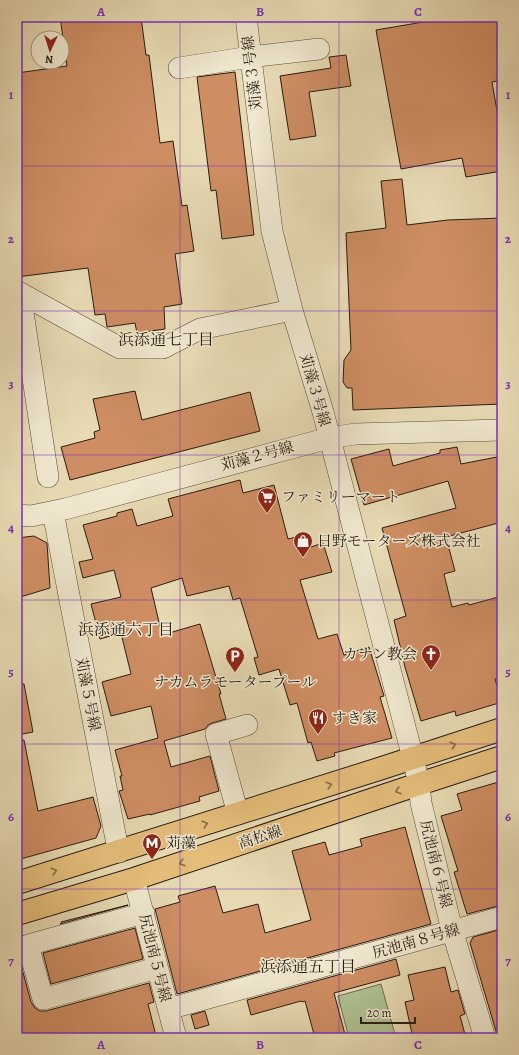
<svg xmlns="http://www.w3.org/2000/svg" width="519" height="1055" font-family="Alegreya,'Noto Serif JP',serif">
  <rect width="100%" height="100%" fill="#e7dab3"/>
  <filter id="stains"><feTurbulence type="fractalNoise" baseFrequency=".005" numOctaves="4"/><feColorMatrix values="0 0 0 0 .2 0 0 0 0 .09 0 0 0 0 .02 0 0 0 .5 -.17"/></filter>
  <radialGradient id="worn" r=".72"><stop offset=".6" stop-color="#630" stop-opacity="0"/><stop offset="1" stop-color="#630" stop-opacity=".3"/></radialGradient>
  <path fill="#afc191" stroke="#6c6e52" d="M 381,984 L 396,1038 L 349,1038 L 338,996 Z"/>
  <path fill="#ce8d63" stroke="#281c13" d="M 60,17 L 141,17 L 146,55 L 149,55 L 160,143 L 173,141 L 182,206 L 187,205 L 194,251 L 175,254 L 182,304 L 164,307 L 165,329 L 137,333 L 135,323 L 107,327 L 105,314 L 95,315 L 88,268 L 17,277 L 17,73 L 67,66 Z
    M 453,17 L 502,17 L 502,80 L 492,82 L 502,140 L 502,171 L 466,177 L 462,158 L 401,169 L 376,30 Z
    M 346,55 L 351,86 L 309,92 L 316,136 L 290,140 L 280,76 L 331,68 L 329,57 Z
    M 235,72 L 254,235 L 222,239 L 216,190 L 211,191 L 197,77 Z
    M 402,179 L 407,225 L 448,220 L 502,218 L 502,404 L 353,410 L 352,388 L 347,388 L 343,382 L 344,360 L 351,350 L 346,233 L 386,228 L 381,181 Z
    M 135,391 L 142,420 L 250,392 L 260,431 L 70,480 L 61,447 L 95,438 L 94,432 L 100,430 L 93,399 Z
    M 457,447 L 461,464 L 502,456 L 502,522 L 446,537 L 455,571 L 444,574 L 452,607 L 468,603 L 469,605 L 502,596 L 502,677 L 495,679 L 502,702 L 456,716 L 455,711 L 421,721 L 405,667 L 394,620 L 406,616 L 382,528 L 456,508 L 448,481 L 364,505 L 351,459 L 389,449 L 393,466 L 440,453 L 440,450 Z
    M 240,480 L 243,493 L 274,485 L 288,539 L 307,534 L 311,547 L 323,543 L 332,572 L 300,580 L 318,639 L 337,634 L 344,655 L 369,647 L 384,696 L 380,697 L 392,738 L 334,753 L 335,756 L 317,761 L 311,742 L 308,743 L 297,703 L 290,705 L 279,669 L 259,675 L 254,658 L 258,657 L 240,598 L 233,600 L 229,586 L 187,596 L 182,578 L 151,588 L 162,635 L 200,624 L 221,694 L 219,694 L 226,719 L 212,723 L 208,725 L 205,729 L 164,741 L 171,767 L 210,756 L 219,791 L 199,797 L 200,801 L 150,815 L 150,814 L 128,819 L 119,791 L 123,790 L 120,776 L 122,776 L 115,750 L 158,738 L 151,706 L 111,716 L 102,682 L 131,674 L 121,633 L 100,639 L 91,604 L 121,597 L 114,570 L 83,578 L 79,562 L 93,559 L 83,525 L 117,516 L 117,513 L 132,509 L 137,526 L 173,516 L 168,499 Z
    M 34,536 L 47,543 L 50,588 L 17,598 L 17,538 Z
    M 24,684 L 33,732 L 17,735 L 17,685 Z
    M 24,740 L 38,811 L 93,797 L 101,826 L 96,838 L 17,860 L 17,741 Z
    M 502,781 L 502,905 L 467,914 L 454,872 L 458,871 L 441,816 L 462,810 L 457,794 Z
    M 405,827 L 431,924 L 177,994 L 155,909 L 180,902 L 178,896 L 215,886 L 223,913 L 258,904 L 265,933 L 311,920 L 292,851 L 325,842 L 329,855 L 362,846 L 360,839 Z
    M 128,905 L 60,924 L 62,923 L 61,922 Z
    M 135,928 L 143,959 L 51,984 L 43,953 Z
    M 502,929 L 502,1038 L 498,1038 L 470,943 L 473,937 Z
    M 18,954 L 31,1002 L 35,1008 L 40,1011 L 46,1011 L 149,983 L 154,1002 L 148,1004 L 156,1036 L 147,1038 L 17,1038 L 17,955 Z
    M 396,959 L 400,975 L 334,993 L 346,1038 L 315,1038 L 305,1001 L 302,1002 L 301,1001 L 251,1015 L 247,1000 Z
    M 445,967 L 451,992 L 458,990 L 465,1014 L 460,1016 L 466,1038 L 413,1038 L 405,1002 L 414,1000 L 408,975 Z
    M 205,1011 L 209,1025 L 195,1029 L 191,1015 Z"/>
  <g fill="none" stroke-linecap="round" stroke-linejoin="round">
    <defs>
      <path id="minor" d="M 246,17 L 272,231 L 292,310 L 323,412 L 413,758 L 419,784 L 421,803 L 452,930 L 485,1038
        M 179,68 L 250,57 L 319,49
        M 17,293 L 20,293 L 120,348 L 163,348 L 200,329 L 292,310
        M 20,293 L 48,477
        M 53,512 L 115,834 L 119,852
        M 17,515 L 31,516 L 65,509 L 329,438 L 355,434 L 502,430
        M 238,814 L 216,734 L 247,725
        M 134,879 L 176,1038
        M 144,913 L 28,945 L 43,999 L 157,968
        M 168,1009 L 502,917"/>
      <path id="major" d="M 17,883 L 379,769 L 502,729
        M 17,914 L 134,879 L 419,784 L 502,757"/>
    </defs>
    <use href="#minor" stroke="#584c3b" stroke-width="22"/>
    <use href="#major" stroke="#281c13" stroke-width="24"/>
    <use href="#minor" stroke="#efe7ce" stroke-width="21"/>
    <use href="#major" stroke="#e4bd7a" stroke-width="22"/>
  </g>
  <defs><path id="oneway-chevron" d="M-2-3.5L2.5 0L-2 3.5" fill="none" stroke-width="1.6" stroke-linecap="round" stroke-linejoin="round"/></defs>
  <g stroke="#866c46">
    <use href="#oneway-chevron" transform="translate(453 745) rotate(-18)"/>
    <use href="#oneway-chevron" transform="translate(329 785) rotate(-17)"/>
    <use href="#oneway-chevron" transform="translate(398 791) rotate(161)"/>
    <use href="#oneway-chevron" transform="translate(205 824) rotate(-18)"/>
    <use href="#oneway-chevron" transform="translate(182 863) rotate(162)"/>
    <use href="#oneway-chevron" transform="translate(54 871) rotate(-17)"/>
  </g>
  <path fill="none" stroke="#7b2cbf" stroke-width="1" stroke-opacity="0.55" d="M 180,17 L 180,1038M 339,17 L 339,1038M 17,166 L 502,166M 17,311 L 502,311M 17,455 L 502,455M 17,600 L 502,600M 17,744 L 502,744M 17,889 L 502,889"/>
  <defs>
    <symbol id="supermarket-pin" viewBox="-11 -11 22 30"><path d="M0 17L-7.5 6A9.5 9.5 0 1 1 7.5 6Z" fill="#8f2418" stroke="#efe7ce"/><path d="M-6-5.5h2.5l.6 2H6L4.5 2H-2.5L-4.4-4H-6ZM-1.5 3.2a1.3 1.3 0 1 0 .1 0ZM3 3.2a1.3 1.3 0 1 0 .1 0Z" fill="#fff"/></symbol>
    <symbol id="shop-pin" viewBox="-11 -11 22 30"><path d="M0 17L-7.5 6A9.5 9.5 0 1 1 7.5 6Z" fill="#8f2418" stroke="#efe7ce"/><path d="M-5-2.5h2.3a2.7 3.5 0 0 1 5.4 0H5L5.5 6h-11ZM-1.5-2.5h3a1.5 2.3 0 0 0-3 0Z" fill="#fff"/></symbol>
    <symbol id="church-pin" viewBox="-11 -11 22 30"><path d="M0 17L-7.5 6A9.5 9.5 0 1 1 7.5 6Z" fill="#8f2418" stroke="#efe7ce"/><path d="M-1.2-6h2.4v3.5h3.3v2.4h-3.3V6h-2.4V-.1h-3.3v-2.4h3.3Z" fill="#fff"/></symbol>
    <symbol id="parking-pin" viewBox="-11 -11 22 30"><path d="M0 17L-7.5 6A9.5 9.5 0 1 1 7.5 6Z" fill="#8f2418" stroke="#efe7ce"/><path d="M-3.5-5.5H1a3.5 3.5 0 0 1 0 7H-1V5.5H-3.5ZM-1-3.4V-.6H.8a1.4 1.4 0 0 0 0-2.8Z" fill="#fff"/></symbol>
    <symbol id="restaurant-pin" viewBox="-11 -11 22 30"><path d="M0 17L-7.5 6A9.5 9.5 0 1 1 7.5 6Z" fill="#8f2418" stroke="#efe7ce"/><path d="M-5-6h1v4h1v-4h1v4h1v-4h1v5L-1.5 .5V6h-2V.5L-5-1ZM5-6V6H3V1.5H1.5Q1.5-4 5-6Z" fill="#fff"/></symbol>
    <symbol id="metro-pin" viewBox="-11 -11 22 30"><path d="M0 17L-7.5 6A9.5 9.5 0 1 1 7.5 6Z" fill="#8f2418" stroke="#efe7ce"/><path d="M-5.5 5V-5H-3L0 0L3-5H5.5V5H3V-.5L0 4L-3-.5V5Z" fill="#fff"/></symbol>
  </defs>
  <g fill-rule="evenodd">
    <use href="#supermarket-pin" x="256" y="486" width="22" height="30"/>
    <use href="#shop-pin" x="292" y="530" width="22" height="30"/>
    <use href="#church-pin" x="420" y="643" width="22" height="30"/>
    <use href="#parking-pin" x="224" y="645" width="22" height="30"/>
    <use href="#restaurant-pin" x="307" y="707" width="22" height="30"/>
    <use href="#metro-pin" x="141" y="832" width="22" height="30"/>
  </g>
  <g text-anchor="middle" stroke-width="3" stroke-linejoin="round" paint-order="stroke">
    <g font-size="15" fill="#281c13" stroke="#efe7ce">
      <text transform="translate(252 73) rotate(-97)" y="5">苅藻３号線</text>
      <text transform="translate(315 390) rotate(74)" y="5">苅藻３号線</text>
      <text transform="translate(257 456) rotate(-15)" y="5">苅藻２号線</text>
      <text transform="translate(88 694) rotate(79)" y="5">苅藻５号線</text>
      <text transform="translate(260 837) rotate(-18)" y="5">高松線</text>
      <text transform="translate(436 864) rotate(76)" y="5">尻池南６号線</text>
      <text transform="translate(416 941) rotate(-16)" y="5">尻池南８号線</text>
      <text transform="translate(155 958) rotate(76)" y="5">尻池南５号線</text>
    </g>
    <g font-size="15" fill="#281c13" stroke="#efe7ce" text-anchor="start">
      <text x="281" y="502">ファミリーマート</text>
      <text x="317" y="546">日野モーターズ株式会社</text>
      <text x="417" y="659" text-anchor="end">カナン教会</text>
      <text x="235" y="687" text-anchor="middle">ナカムラモータープール</text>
      <text x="332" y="723">すき家</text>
      <text x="166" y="848">苅藻</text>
    </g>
    <g font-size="16" fill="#281c13" stroke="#efe7ce">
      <text x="166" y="345">浜添通七丁目</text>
      <text x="126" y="635">浜添通六丁目</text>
      <text x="308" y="972">浜添通五丁目</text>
    </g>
  </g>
  <rect width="519" height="1055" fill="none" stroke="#e7dab3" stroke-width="44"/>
  <g transform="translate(50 50) rotate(184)"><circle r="19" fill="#efe7ce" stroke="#9f9683"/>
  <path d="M0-3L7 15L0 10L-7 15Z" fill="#8f2418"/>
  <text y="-6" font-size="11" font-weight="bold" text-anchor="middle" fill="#281c13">N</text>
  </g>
  <path d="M361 1017v6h54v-6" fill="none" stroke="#281c13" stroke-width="2"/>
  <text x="367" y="1017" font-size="12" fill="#281c13" stroke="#efe7ce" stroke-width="3" paint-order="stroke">20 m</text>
  <rect x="22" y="22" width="475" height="1011" fill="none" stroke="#7b2cbf" stroke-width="1.5"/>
  <g font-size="13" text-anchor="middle" font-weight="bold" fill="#7b2cbf">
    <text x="101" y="16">A</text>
    <text x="260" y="16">B</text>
    <text x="418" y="16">C</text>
    <text x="11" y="99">1</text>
    <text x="508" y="99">1</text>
    <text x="11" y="243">2</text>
    <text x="508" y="243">2</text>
    <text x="11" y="388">3</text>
    <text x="508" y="388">3</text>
    <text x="11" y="532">4</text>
    <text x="508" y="532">4</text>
    <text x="11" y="676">5</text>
    <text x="508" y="676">5</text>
    <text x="11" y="821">6</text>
    <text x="508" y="821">6</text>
    <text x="11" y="965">7</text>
    <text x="508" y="965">7</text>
    <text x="101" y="1049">A</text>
    <text x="260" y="1049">B</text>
    <text x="418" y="1049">C</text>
  </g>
  <rect width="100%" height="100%" filter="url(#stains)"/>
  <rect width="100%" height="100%" fill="url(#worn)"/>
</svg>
